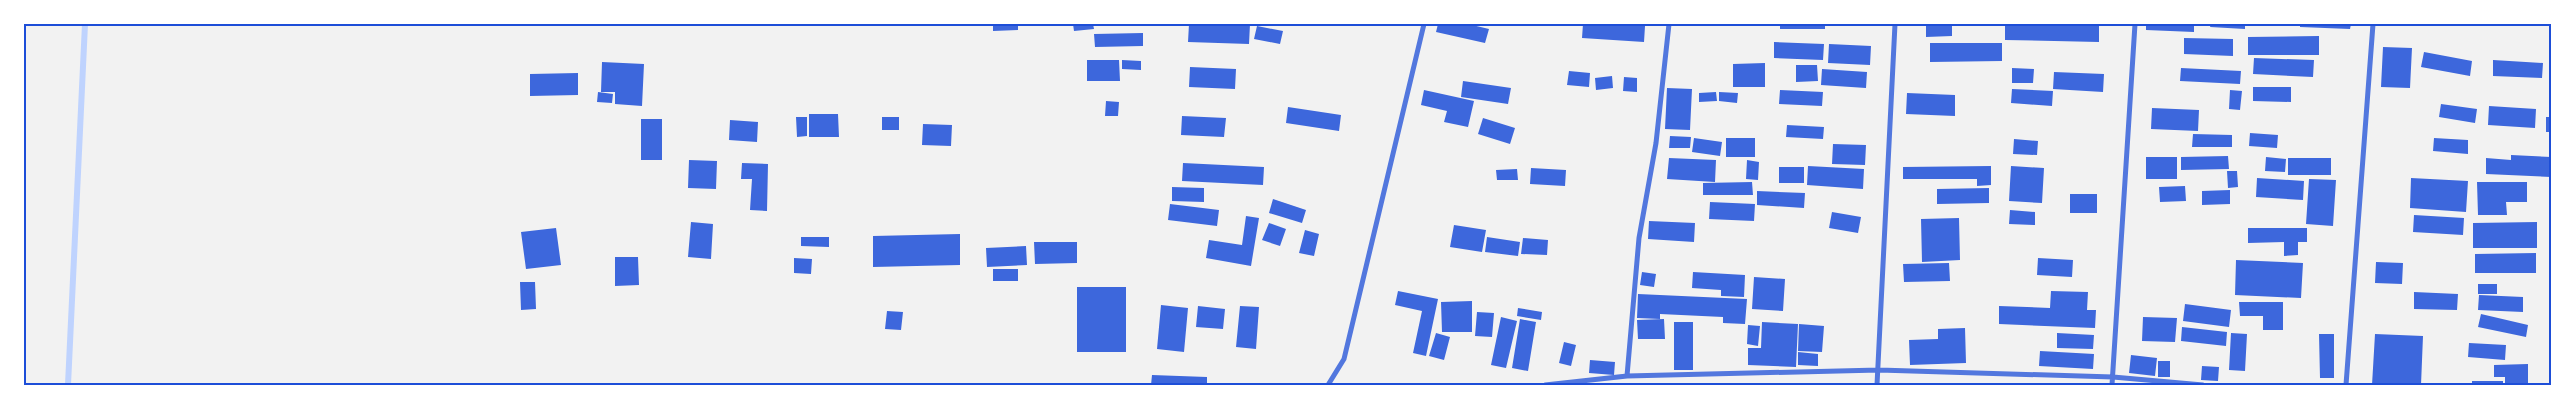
<svg xmlns="http://www.w3.org/2000/svg" width="2575" height="409" font-family="'Alegreya Sans',sans-serif">
  <rect width="100%" height="100%" fill="#f2f2f2"/>
  <g fill="none" stroke-linecap="round" stroke-linejoin="round">
    <path stroke="#bfd3fe" stroke-width="6" d="M 68,385 L 85,24"/>
  </g>
  <path fill="#3d67dc" d="M 993,24 L 1018,24 L 1018,30 L 993,31 Z
    M 1073,24 L 1093,24 L 1094,29 L 1074,31 Z
    M 1189,24 L 1250,24 L 1249,44 L 1188,42 Z
    M 1438,24 L 1468,24 L 1489,29 L 1485,43 L 1436,32 Z
    M 1583,24 L 1645,26 L 1644,42 L 1582,38 Z
    M 1780,24 L 1825,24 L 1825,29 L 1780,29 Z
    M 1926,24 L 1952,24 L 1952,36 L 1926,37 Z
    M 2005,24 L 2099,24 L 2099,42 L 2005,40 Z
    M 2146,24 L 2194,24 L 2194,32 L 2146,30 Z
    M 2211,24 L 2245,24 L 2245,29 L 2210,27 Z
    M 2300,24 L 2351,24 L 2350,29 L 2300,27 Z
    M 1257,26 L 1283,31 L 1280,44 L 1254,39 Z
    M 1143,33 L 1143,46 L 1095,47 L 1094,34 Z
    M 2319,36 L 2319,55 L 2248,55 L 2248,37 Z
    M 2184,38 L 2233,39 L 2233,56 L 2184,54 Z
    M 1774,42 L 1824,44 L 1823,60 L 1774,58 Z
    M 1930,43 L 2002,43 L 2002,61 L 1930,62 Z
    M 1829,44 L 1871,46 L 1870,65 L 1828,63 Z
    M 2383,47 L 2412,48 L 2410,88 L 2381,87 Z
    M 2424,52 L 2472,61 L 2470,76 L 2421,67 Z
    M 2254,58 L 2314,60 L 2313,77 L 2253,74 Z
    M 1087,60 L 1119,60 L 1120,81 L 1087,81 Z
    M 1122,60 L 1141,61 L 1141,70 L 1122,69 Z
    M 2493,60 L 2543,63 L 2542,78 L 2493,76 Z
    M 602,62 L 644,64 L 642,106 L 615,104 L 615,92 L 601,92 Z
    M 1765,63 L 1765,87 L 1733,87 L 1733,64 Z
    M 1796,65 L 1817,65 L 1818,81 L 1796,82 Z
    M 1190,67 L 1236,69 L 1235,89 L 1189,87 Z
    M 2012,68 L 2034,69 L 2033,83 L 2012,83 Z
    M 2181,68 L 2241,71 L 2240,84 L 2180,81 Z
    M 1822,69 L 1867,72 L 1866,88 L 1821,85 Z
    M 1569,71 L 1590,73 L 1589,87 L 1567,85 Z
    M 2054,72 L 2104,74 L 2103,92 L 2053,89 Z
    M 578,73 L 578,95 L 530,96 L 530,74 Z
    M 1612,76 L 1613,88 L 1596,90 L 1595,78 Z
    M 1624,77 L 1637,78 L 1637,92 L 1623,91 Z
    M 1463,81 L 1511,88 L 1508,104 L 1461,97 Z
    M 2253,87 L 2291,87 L 2291,102 L 2253,101 Z
    M 1667,88 L 1692,89 L 1690,130 L 1665,129 Z
    M 2012,89 L 2053,91 L 2052,106 L 2011,103 Z
    M 1424,90 L 1474,101 L 1468,127 L 1444,122 L 1447,111 L 1421,105 Z
    M 1780,90 L 1823,92 L 1822,106 L 1779,104 Z
    M 2230,90 L 2242,91 L 2240,110 L 2229,109 Z
    M 598,92 L 613,94 L 612,103 L 597,102 Z
    M 1716,92 L 1717,101 L 1699,102 L 1699,93 Z
    M 1719,92 L 1738,93 L 1737,103 L 1719,101 Z
    M 1907,93 L 1955,95 L 1955,116 L 1906,114 Z
    M 1106,101 L 1119,102 L 1118,116 L 1105,116 Z
    M 2441,104 L 2477,109 L 2475,123 L 2439,117 Z
    M 2489,106 L 2536,109 L 2535,128 L 2488,125 Z
    M 1288,107 L 1341,115 L 1339,131 L 1286,123 Z
    M 2152,108 L 2199,110 L 2198,131 L 2151,129 Z
    M 809,114 L 838,114 L 839,137 L 809,137 Z
    M 1182,116 L 1226,118 L 1224,137 L 1181,135 Z
    M 796,117 L 807,117 L 807,136 L 797,137 Z
    M 882,117 L 899,117 L 899,130 L 882,130 Z
    M 2546,117 L 2551,117 L 2551,132 L 2546,132 Z
    M 1483,118 L 1515,128 L 1510,144 L 1478,134 Z
    M 641,119 L 662,119 L 662,160 L 641,160 Z
    M 730,120 L 758,122 L 757,142 L 729,140 Z
    M 923,124 L 952,125 L 951,146 L 922,145 Z
    M 1787,125 L 1824,127 L 1823,139 L 1786,137 Z
    M 2250,133 L 2278,135 L 2277,148 L 2249,146 Z
    M 2193,134 L 2232,135 L 2232,147 L 2192,147 Z
    M 1670,136 L 1691,137 L 1690,148 L 1669,148 Z
    M 1694,138 L 1722,142 L 1720,156 L 1692,152 Z
    M 1726,138 L 1755,138 L 1755,157 L 1726,157 Z
    M 2434,138 L 2468,140 L 2468,154 L 2433,151 Z
    M 2014,139 L 2038,141 L 2037,155 L 2013,154 Z
    M 1833,144 L 1866,145 L 1865,165 L 1832,164 Z
    M 2511,155 L 2551,157 L 2551,177 L 2486,174 L 2486,158 L 2511,160 Z
    M 2228,156 L 2229,169 L 2181,170 L 2181,157 Z
    M 2146,157 L 2177,157 L 2177,179 L 2146,179 Z
    M 2266,157 L 2286,159 L 2285,172 L 2265,171 Z
    M 1669,158 L 1716,160 L 1715,182 L 1667,179 Z
    M 2288,158 L 2331,158 L 2331,175 L 2288,175 Z
    M 689,160 L 717,161 L 716,189 L 688,188 Z
    M 1747,160 L 1759,162 L 1758,180 L 1746,179 Z
    M 742,163 L 768,164 L 767,211 L 750,210 L 752,179 L 741,179 Z
    M 1183,163 L 1264,167 L 1263,185 L 1182,181 Z
    M 1808,166 L 1864,169 L 1863,189 L 1807,185 Z
    M 1991,166 L 1991,185 L 1977,186 L 1977,179 L 1903,179 L 1903,167 Z
    M 2011,166 L 2044,168 L 2042,203 L 2009,201 Z
    M 1779,167 L 1804,167 L 1804,183 L 1779,183 Z
    M 1531,168 L 1566,170 L 1565,186 L 1530,184 Z
    M 1517,169 L 1518,180 L 1497,180 L 1496,170 Z
    M 2227,171 L 2237,171 L 2238,187 L 2228,188 Z
    M 2257,178 L 2304,181 L 2303,200 L 2256,197 Z
    M 2411,178 L 2468,181 L 2466,212 L 2410,208 Z
    M 2309,179 L 2336,180 L 2333,226 L 2306,224 Z
    M 1752,182 L 1753,195 L 1703,195 L 1703,183 Z
    M 2477,182 L 2527,182 L 2527,202 L 2506,202 L 2507,215 L 2478,215 Z
    M 2185,186 L 2186,201 L 2160,202 L 2159,187 Z
    M 1172,187 L 1204,188 L 1204,202 L 1172,201 Z
    M 1989,188 L 1989,203 L 1937,204 L 1937,189 Z
    M 2230,190 L 2230,204 L 2202,205 L 2202,191 Z
    M 1757,191 L 1805,193 L 1804,208 L 1757,205 Z
    M 2070,194 L 2097,194 L 2097,213 L 2070,213 Z
    M 1273,199 L 1306,210 L 1302,223 L 1269,213 Z
    M 1710,202 L 1755,204 L 1754,221 L 1709,219 Z
    M 1170,204 L 1219,210 L 1217,226 L 1168,220 Z
    M 2010,210 L 2035,212 L 2035,225 L 2009,224 Z
    M 1832,212 L 1861,217 L 1858,233 L 1829,228 Z
    M 2414,215 L 2464,218 L 2463,235 L 2413,232 Z
    M 1246,216 L 1259,218 L 1251,266 L 1206,258 L 1209,240 L 1242,245 Z
    M 1959,218 L 1960,260 L 1922,262 L 1921,219 Z
    M 1649,221 L 1695,223 L 1694,242 L 1648,239 Z
    M 691,222 L 713,224 L 711,259 L 688,257 Z
    M 2537,222 L 2537,248 L 2473,248 L 2473,223 Z
    M 1269,223 L 1286,229 L 1280,246 L 1262,240 Z
    M 1454,225 L 1486,230 L 1482,252 L 1450,247 Z
    M 556,228 L 561,265 L 526,269 L 521,232 Z
    M 2248,228 L 2307,228 L 2307,242 L 2298,242 L 2298,255 L 2284,256 L 2284,242 L 2248,243 Z
    M 1305,230 L 1319,234 L 1314,256 L 1299,253 Z
    M 960,234 L 960,265 L 873,267 L 873,236 Z
    M 801,237 L 829,237 L 829,247 L 801,246 Z
    M 1487,237 L 1520,242 L 1518,256 L 1485,252 Z
    M 1523,238 L 1548,240 L 1547,255 L 1521,254 Z
    M 1034,242 L 1077,242 L 1077,263 L 1035,264 Z
    M 1026,246 L 1027,265 L 987,267 L 986,248 Z
    M 2536,253 L 2536,273 L 2475,273 L 2475,254 Z
    M 615,257 L 638,257 L 639,285 L 615,286 Z
    M 794,258 L 812,259 L 811,274 L 794,273 Z
    M 2038,258 L 2073,260 L 2072,277 L 2037,275 Z
    M 2236,260 L 2303,263 L 2301,298 L 2235,295 Z
    M 2376,262 L 2403,263 L 2402,284 L 2375,283 Z
    M 1949,263 L 1950,281 L 1904,282 L 1903,264 Z
    M 993,269 L 1018,269 L 1018,281 L 993,281 Z
    M 1642,272 L 1656,274 L 1654,287 L 1640,285 Z
    M 1693,272 L 1745,275 L 1744,297 L 1721,296 L 1721,290 L 1692,288 Z
    M 1754,277 L 1785,279 L 1783,311 L 1752,309 Z
    M 520,282 L 535,282 L 536,309 L 521,310 Z
    M 2478,284 L 2497,284 L 2497,294 L 2478,294 Z
    M 1077,287 L 1126,287 L 1126,352 L 1077,352 Z
    M 1398,291 L 1438,299 L 1426,356 L 1413,353 L 1422,311 L 1395,305 Z
    M 2051,291 L 2088,292 L 2087,310 L 2096,310 L 2095,328 L 1999,324 L 1999,306 L 2050,308 Z
    M 2414,292 L 2458,294 L 2457,310 L 2414,309 Z
    M 1638,294 L 1747,299 L 1745,324 L 1723,323 L 1723,317 L 1660,314 L 1660,319 L 1637,318 Z
    M 2479,295 L 2523,297 L 2523,312 L 2478,310 Z
    M 1472,301 L 1472,332 L 1442,332 L 1441,302 Z
    M 2239,302 L 2283,302 L 2283,330 L 2263,330 L 2263,316 L 2240,316 Z
    M 2185,304 L 2231,310 L 2229,327 L 2183,321 Z
    M 1161,305 L 1188,308 L 1184,352 L 1157,349 Z
    M 1198,306 L 1225,309 L 1223,329 L 1196,327 Z
    M 1240,306 L 1259,307 L 1256,349 L 1236,347 Z
    M 1518,308 L 1542,312 L 1541,320 L 1517,316 Z
    M 887,311 L 903,312 L 901,330 L 885,329 Z
    M 1477,312 L 1494,313 L 1492,337 L 1475,336 Z
    M 2481,314 L 2528,325 L 2526,337 L 2478,327 Z
    M 1501,317 L 1517,321 L 1506,368 L 1491,365 Z
    M 2143,317 L 2177,318 L 2175,342 L 2142,341 Z
    M 1520,319 L 1536,322 L 1528,371 L 1512,368 Z
    M 1664,319 L 1665,339 L 1638,339 L 1637,320 Z
    M 1674,322 L 1693,322 L 1693,370 L 1674,370 Z
    M 1762,322 L 1798,324 L 1796,367 L 1748,365 L 1748,348 L 1761,348 Z
    M 1799,324 L 1824,326 L 1822,352 L 1798,351 Z
    M 1748,325 L 1760,326 L 1758,346 L 1747,344 Z
    M 2182,327 L 2227,332 L 2226,346 L 2181,341 Z
    M 1965,328 L 1966,363 L 1910,365 L 1909,340 L 1938,339 L 1938,329 Z
    M 1436,333 L 1450,337 L 1444,360 L 1429,356 Z
    M 2057,333 L 2094,335 L 2093,349 L 2057,348 Z
    M 2231,333 L 2247,334 L 2245,371 L 2229,370 Z
    M 2319,334 L 2334,334 L 2334,378 L 2320,378 Z
    M 2375,334 L 2423,336 L 2421,385 L 2372,385 Z
    M 1564,342 L 1576,345 L 1571,366 L 1559,363 Z
    M 2469,343 L 2506,345 L 2505,360 L 2468,357 Z
    M 2040,351 L 2094,354 L 2093,369 L 2039,366 Z
    M 1798,352 L 1818,354 L 1818,366 L 1798,365 Z
    M 2131,355 L 2157,358 L 2155,376 L 2129,373 Z
    M 1590,360 L 1615,362 L 1614,375 L 1589,373 Z
    M 2158,361 L 2170,361 L 2170,377 L 2158,377 Z
    M 2528,364 L 2528,385 L 2505,385 L 2505,377 L 2494,377 L 2494,365 Z
    M 2202,366 L 2219,367 L 2218,381 L 2201,380 Z
    M 1152,375 L 1207,377 L 1207,385 L 1151,385 Z
    M 2472,381 L 2503,381 L 2503,385 L 2472,385 Z"/>
  <g fill="none" stroke-linecap="round" stroke-linejoin="round">
    <path stroke="#5277de" stroke-width="5" d="M 1627,376 L 1639,238 L 1656,143 L 1669,24
      M 1328,385 L 1344,359 L 1424,24
      M 1545,385 L 1627,376 L 1879,370 L 2113,377 L 2203,385
      M 1877,385 L 1895,24
      M 2112,385 L 2135,24
      M 2346,385 L 2373,24"/>
  </g>
  <rect width="2575" height="409" fill="none" stroke="#ffffff" stroke-width="50"/>
  <rect x="25" y="25" width="2525" height="359" fill="none" stroke="#1d4ed8" stroke-width="2"/>
</svg>
